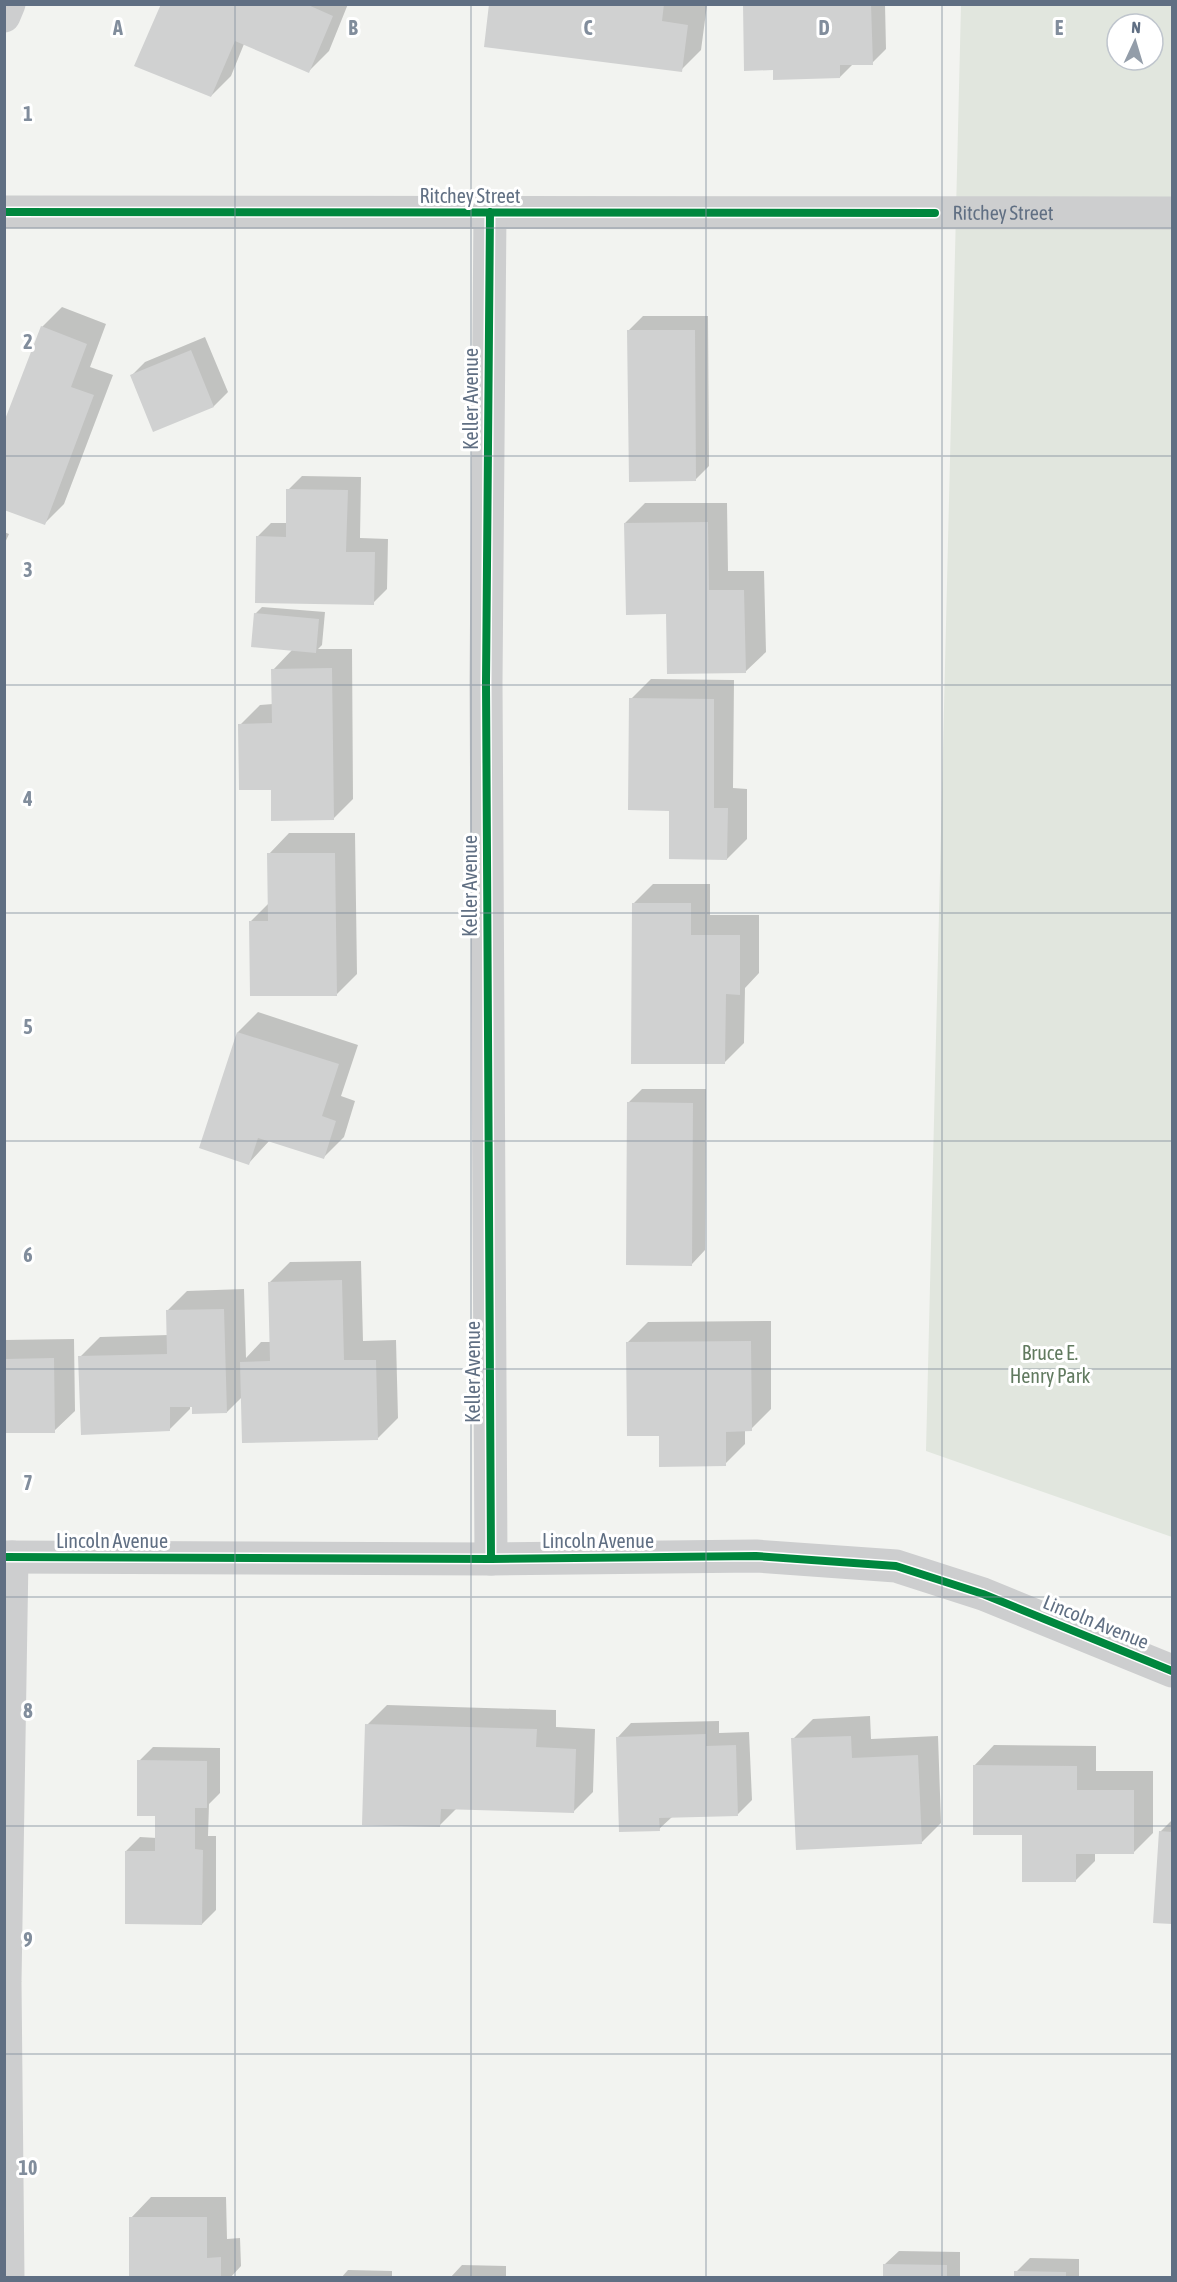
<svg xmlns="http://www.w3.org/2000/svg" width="1177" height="2282" font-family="'Asap Condensed',sans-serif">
  <rect width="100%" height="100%" fill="#f2f3f0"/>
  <path fill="#e1e6de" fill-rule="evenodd" d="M 961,5 L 1172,5 L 1172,1537 L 926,1451 ZM 1117,24 L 1153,24 L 1153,60 L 1117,60 Z"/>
  <path fill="#0003" d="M 163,4 L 348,4 L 329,51 L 309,71 L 244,44 L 231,76 L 211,96 Z
    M 491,4 L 703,4 L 707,5 L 701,50 L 681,70 Z
    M 745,4 L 885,4 L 886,49 L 872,63 L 853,64 L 840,77 L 774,69 Z
    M 62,307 L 106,324 L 90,367 L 113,375 L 64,504 L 44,524 L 42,327 Z
    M 643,316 L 708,316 L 709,466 L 695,480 L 629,330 Z
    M 205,337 L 228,392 L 214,406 L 154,430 L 131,376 L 145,362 Z
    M 302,476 L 361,477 L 360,538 L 388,539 L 387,589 L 373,603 L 257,537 L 271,523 L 287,523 L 288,490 Z
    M 645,503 L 727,503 L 728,571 L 764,571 L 766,652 L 745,672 L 625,523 Z
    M 4,532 L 9,534 L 4,545 Z
    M 262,607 L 325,612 L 322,645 L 318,649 L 352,649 L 353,799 L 333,819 L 272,789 L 240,725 L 260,705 L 273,704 L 273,670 L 293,649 L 255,614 Z
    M 651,679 L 734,680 L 733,788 L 747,789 L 747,839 L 727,859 L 670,809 L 631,699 Z
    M 289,833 L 355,833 L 357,974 L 337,994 L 251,921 L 269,903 L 269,854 Z
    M 653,884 L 710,884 L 710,915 L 759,915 L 759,973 L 745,988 L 744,1043 L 724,1063 L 633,904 Z
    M 258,1012 L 358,1045 L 341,1096 L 355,1101 L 344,1137 L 324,1157 L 270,1140 L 249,1163 L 238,1032 Z
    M 642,1089 L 706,1089 L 705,1250 L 692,1264 L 628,1103 Z
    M 361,1261 L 363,1341 L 396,1340 L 398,1418 L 378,1438 L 242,1397 L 227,1412 L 190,1405 L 190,1409 L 170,1429 L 80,1357 L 100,1337 L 168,1335 L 167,1311 L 187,1291 L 244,1289 L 246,1358 L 261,1342 L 272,1342 L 270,1282 L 290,1262 Z
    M 771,1321 L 771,1409 L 751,1429 L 745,1430 L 745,1444 L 725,1464 L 628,1342 L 648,1322 Z
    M 74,1339 L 75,1411 L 54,1431 L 4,1432 L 4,1340 Z
    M 387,1705 L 556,1710 L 556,1727 L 595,1729 L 593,1792 L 573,1812 L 457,1808 L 439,1826 L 367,1725 Z
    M 870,1716 L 871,1739 L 938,1736 L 941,1823 L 921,1843 L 793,1739 L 813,1719 Z
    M 719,1721 L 719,1733 L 749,1732 L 752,1800 L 738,1814 L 672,1817 L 659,1829 L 618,1737 L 631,1723 Z
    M 994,1745 L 1096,1746 L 1096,1771 L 1153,1771 L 1153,1833 L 1133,1853 L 1095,1853 L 1095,1861 L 1075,1881 L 1024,1833 L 974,1766 Z
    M 153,1747 L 220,1748 L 220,1793 L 209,1804 L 208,1836 L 216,1836 L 216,1910 L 202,1924 L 126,1851 L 140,1837 L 157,1838 L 157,1814 L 139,1761 Z
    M 1172,1820 L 1172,1923 L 1154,1921 L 1160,1832 Z
    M 151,2197 L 226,2197 L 227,2239 L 240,2238 L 241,2266 L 230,2278 L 131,2278 L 131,2218 Z
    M 899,2251 L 960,2252 L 960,2278 L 885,2278 L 885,2264 Z
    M 1030,2258 L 1079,2259 L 1079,2278 L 1016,2278 L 1016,2272 Z
    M 462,2265 L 506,2266 L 506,2278 L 450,2278 Z
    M 348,2270 L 392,2271 L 392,2278 L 341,2278 Z"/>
  <path fill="#d0d1d1" d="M 161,4 L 306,4 L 333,16 L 309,73 L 235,41 L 211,97 L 134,66 Z
    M 489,4 L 664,4 L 662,21 L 688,25 L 682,72 L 484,47 Z
    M 743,4 L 871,4 L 873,65 L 840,65 L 840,78 L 773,80 L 773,70 L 744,71 Z
    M 41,326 L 87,344 L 71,387 L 94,395 L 45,525 L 4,510 L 4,422 Z
    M 627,330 L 695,330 L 696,481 L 629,482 Z
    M 191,350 L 214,407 L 153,432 L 130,375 Z
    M 286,489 L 348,490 L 346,552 L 375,552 L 374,605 L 255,603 L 256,536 L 286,537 Z
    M 708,522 L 709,590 L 744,590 L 746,673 L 667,674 L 666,614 L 626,615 L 624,523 Z
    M 254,613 L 319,619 L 316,653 L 251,647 Z
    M 332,668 L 334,820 L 271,821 L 271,790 L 239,790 L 238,724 L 272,723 L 271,669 Z
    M 629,698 L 714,699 L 714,808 L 728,808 L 727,860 L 669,859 L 669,811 L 628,810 Z
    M 267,853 L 335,853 L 337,996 L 250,996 L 249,921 L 268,921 Z
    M 632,903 L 691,903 L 691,935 L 740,935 L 740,995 L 726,994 L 725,1064 L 631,1064 Z
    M 237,1032 L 339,1064 L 322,1116 L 336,1121 L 324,1159 L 258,1138 L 249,1165 L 199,1148 Z
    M 627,1102 L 693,1103 L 692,1266 L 626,1265 Z
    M 342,1280 L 344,1360 L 376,1360 L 378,1440 L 242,1443 L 240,1362 L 270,1361 L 268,1282 Z
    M 224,1309 L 227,1413 L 192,1414 L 192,1407 L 170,1407 L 170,1431 L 81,1435 L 78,1356 L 167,1354 L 166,1310 Z
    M 751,1341 L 752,1431 L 726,1432 L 726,1466 L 659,1467 L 659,1436 L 627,1436 L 626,1342 Z
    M 54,1358 L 55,1433 L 4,1433 L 4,1359 Z
    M 365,1724 L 537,1729 L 536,1747 L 576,1749 L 574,1813 L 441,1809 L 440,1827 L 362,1825 Z
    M 706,1734 L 706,1746 L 736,1745 L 738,1816 L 659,1818 L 660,1831 L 619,1832 L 616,1737 Z
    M 851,1736 L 852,1758 L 918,1755 L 922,1844 L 796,1850 L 791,1738 Z
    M 137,1760 L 207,1761 L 207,1808 L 195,1808 L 195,1849 L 203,1850 L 202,1925 L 125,1924 L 125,1851 L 155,1851 L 155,1816 L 137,1816 Z
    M 973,1765 L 1077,1766 L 1077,1790 L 1134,1790 L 1134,1854 L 1076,1854 L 1076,1882 L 1022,1882 L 1022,1835 L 973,1835 Z
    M 1159,1831 L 1172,1832 L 1172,1924 L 1153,1923 Z
    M 129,2217 L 207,2217 L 207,2258 L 221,2257 L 221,2278 L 129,2278 Z
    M 883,2264 L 947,2265 L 947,2278 L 883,2278 Z
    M 1014,2271 L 1066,2272 L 1066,2278 L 1014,2278 Z"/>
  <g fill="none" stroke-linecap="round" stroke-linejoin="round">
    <g stroke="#cdcecf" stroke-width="33">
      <path d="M 4,16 L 9,4"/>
      <path id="s1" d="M 4,212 L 1172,213"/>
      <path d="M 490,212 L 486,682 L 491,1559"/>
      <path d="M 4,1557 L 491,1559 L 756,1556 L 896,1566 L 983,1594 L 1172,1671"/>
      <path d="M 8,2278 L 5,1982 L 12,1557"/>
    </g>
    <defs>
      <path id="cycleway" d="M 4,212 L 935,213
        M 490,212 L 486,682 L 491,1559
        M 4,1557 L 491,1559 L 756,1556 L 896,1566 L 983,1594 L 1172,1671"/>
    </defs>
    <use href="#cycleway" stroke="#fff" stroke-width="11"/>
    <use href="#cycleway" stroke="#00873e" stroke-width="8"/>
  </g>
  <path fill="none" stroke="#818d9c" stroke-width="1.5" stroke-opacity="0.55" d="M 235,4 L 235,2278M 471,4 L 471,2278M 706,4 L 706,2278M 942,4 L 942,2278M 4,228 L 1172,228M 4,456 L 1172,456M 4,685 L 1172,685M 4,913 L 1172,913M 4,1141 L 1172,1141M 4,1369 L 1172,1369M 4,1597 L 1172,1597M 4,1826 L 1172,1826M 4,2054 L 1172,2054"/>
  <g text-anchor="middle" stroke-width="6" stroke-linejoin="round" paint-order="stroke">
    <g font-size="20" fill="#606f83" stroke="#fff">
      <text x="470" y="203">Ritchey Street</text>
      <text dy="7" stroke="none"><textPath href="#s1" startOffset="999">Ritchey Street</textPath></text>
      <text transform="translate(471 399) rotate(-90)" y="7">Keller Avenue</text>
      <text transform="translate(470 886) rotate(-90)" y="7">Keller Avenue</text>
      <text transform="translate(473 1372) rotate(-90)" y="7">Keller Avenue</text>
      <text x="112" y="1548">Lincoln Avenue</text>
      <text x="598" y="1548">Lincoln Avenue</text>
      <text transform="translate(1096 1622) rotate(22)" y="7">Lincoln Avenue</text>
    </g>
    <g font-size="20" fill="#617a5f" stroke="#fff">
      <text x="1050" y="1360">Bruce E.<tspan x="1050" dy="23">Henry Park</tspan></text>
    </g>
  </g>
  <g font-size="20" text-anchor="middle" font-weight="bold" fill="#818d9c" stroke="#fff" stroke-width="6" stroke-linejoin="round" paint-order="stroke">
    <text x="118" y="35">A</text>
    <text x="353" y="35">B</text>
    <text x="588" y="35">C</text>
    <text x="824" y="35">D</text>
    <text x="1059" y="35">E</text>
    <text x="28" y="121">1</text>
    <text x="28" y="349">2</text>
    <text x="28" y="577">3</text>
    <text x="28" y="806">4</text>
    <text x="28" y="1034">5</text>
    <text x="28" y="1262">6</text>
    <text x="28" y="1490">7</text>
    <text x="28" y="1718">8</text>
    <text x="28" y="1947">9</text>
    <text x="28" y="2175">10</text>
  </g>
  <rect width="1177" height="2282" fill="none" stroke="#606f83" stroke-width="12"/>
  <g transform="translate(1135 42) rotate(4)"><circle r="28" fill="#ffffff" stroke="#bfc5cd" stroke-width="1.5"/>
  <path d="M0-4.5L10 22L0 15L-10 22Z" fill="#939da9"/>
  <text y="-9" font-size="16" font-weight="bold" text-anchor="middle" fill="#606f83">N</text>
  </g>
</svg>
